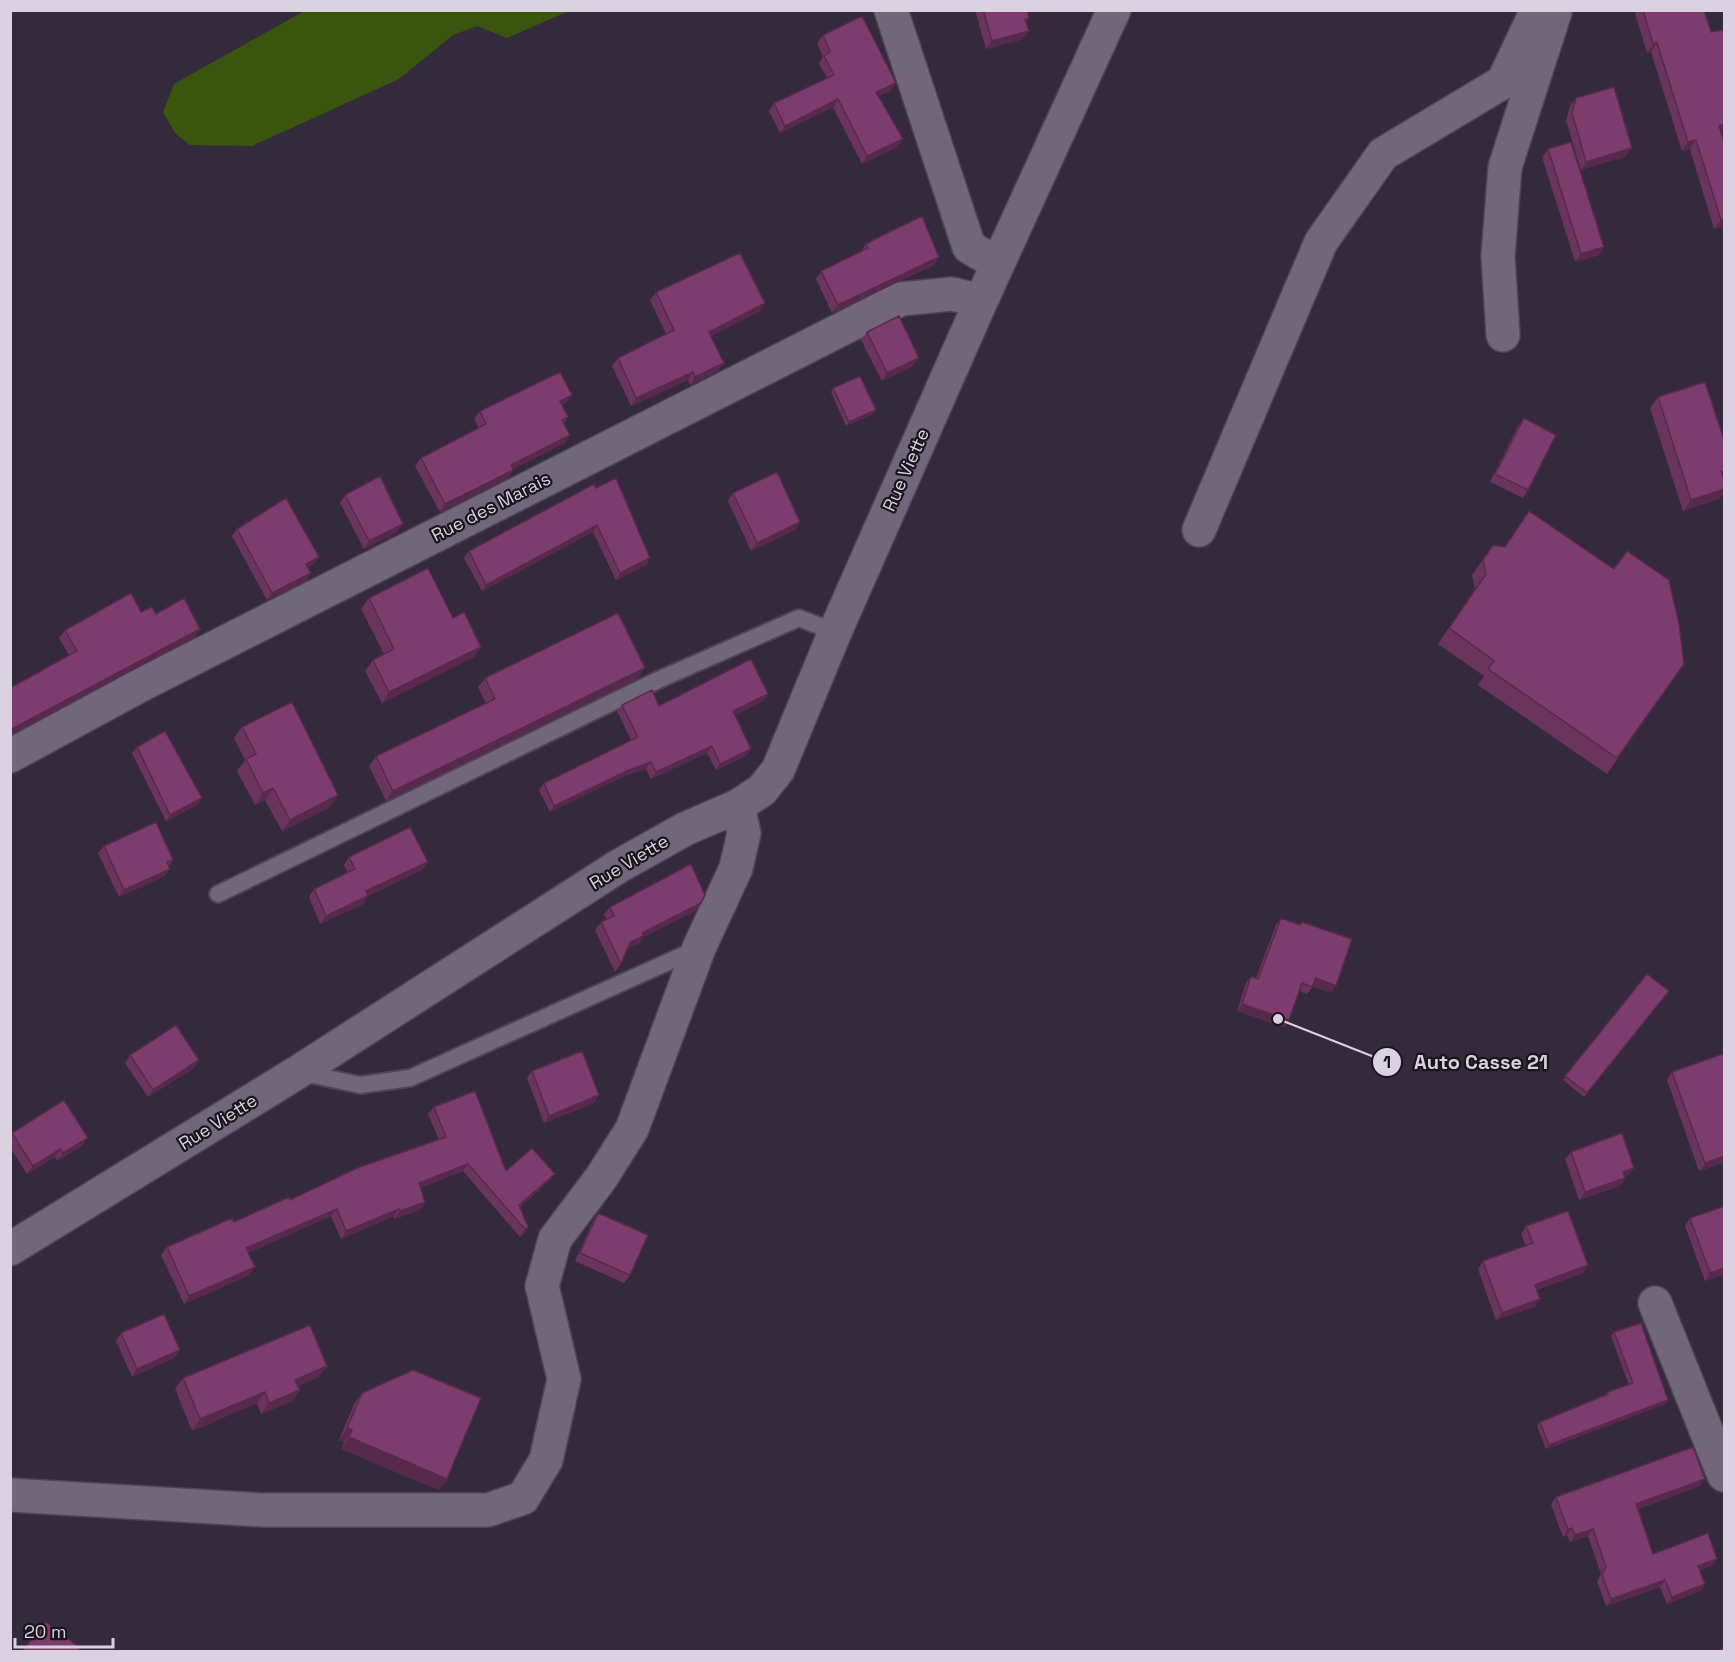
<svg xmlns="http://www.w3.org/2000/svg" width="1735" height="1662" font-family="'Space Grotesk',sans-serif">
  <rect width="100%" height="100%" fill="#342a3c"/>
  <path fill="#3a560e" d="M 306,10 L 569,10 L 569,11 L 507,38 L 477,26 L 453,35 L 399,79 L 252,146 L 190,145 L 175,133 L 163,112 L 174,84 Z"/>
  <g fill="none" stroke-linecap="round" stroke-linejoin="round">
    <defs>
      <path id="lane" d="M 218,894 L 658,680 L 799,618 L 835,632
        M 299,1072 L 360,1085 L 410,1078 L 697,949"/>
      <path id="street" d="M 891,10 L 969,247 L 998,264
        M 1503,335 L 1498,256 L 1505,167 L 1555,12
        M 1199,530 L 1321,242 L 1383,154 L 1503,82 L 1537,10
        M 10,756 L 141,685 L 901,299 L 952,294 L 981,301
        M 10,1249 L 298,1072 L 619,866 L 685,829 L 738,806 L 762,790 L 778,770 L 835,632 L 981,301 L 1114,10
        M 1655,1303 L 1724,1475
        M 10,1495 L 262,1510 L 488,1510 L 523,1498 L 546,1460 L 564,1379 L 542,1286 L 555,1239 L 601,1178 L 632,1129 L 699,948 L 736,868 L 744,833 L 738,806"/>
    </defs>
    <use href="#lane" stroke="#4d4554" stroke-width="20"/>
    <use href="#street" stroke="#4d4554" stroke-width="36"/>
    <use href="#lane" stroke="#71667a" stroke-width="16"/>
    <use href="#street" stroke="#71667a" stroke-width="33"/>
  </g>
  <path fill="#6b345f" d="M 975,10 L 1027,10 L 1029,18 L 1026,22 L 1023,39 L 986,49 Z
    M 1634,10 L 1704,10 L 1721,133 L 1725,144 L 1725,226 L 1714,229 L 1690,149 L 1682,151 L 1651,52 L 1647,53 Z
    M 823,35 L 896,83 L 890,91 L 878,96 L 903,139 L 897,147 L 862,164 L 833,107 L 780,133 L 769,111 L 774,103 L 827,78 L 819,63 L 823,57 L 817,43 Z
    M 1576,98 L 1626,156 L 1581,170 L 1566,121 L 1570,106 Z
    M 1548,149 L 1604,247 L 1599,255 L 1575,262 L 1542,157 Z
    M 866,244 L 939,257 L 934,265 L 832,313 L 816,279 L 821,271 L 861,252 Z
    M 656,292 L 760,311 L 711,336 L 718,371 L 690,385 L 688,380 L 631,406 L 612,366 L 618,358 L 666,334 L 650,300 Z
    M 867,332 L 913,366 L 882,381 L 861,340 Z
    M 833,388 L 873,414 L 846,426 L 831,392 Z
    M 1658,397 L 1724,480 L 1725,491 L 1719,499 L 1683,511 L 1650,408 Z
    M 566,403 L 562,405 L 568,417 L 564,423 L 565,443 L 513,469 L 508,478 L 440,512 L 415,466 L 421,458 L 479,428 L 474,419 L 480,411 Z
    M 1524,418 L 1528,490 L 1523,498 L 1490,482 L 1518,426 Z
    M 596,488 L 650,558 L 646,565 L 616,580 L 593,532 L 482,591 L 464,558 L 469,551 Z
    M 733,493 L 800,522 L 795,530 L 751,551 L 728,501 Z
    M 345,495 L 397,532 L 364,549 L 340,503 Z
    M 237,529 L 319,557 L 315,563 L 308,567 L 307,580 L 267,600 L 232,536 Z
    M 1493,545 L 1684,664 L 1607,774 L 1478,685 L 1484,676 L 1438,644 L 1475,589 L 1472,575 Z
    M 369,598 L 481,647 L 474,657 L 382,703 L 365,671 L 373,660 L 384,654 L 361,609 Z
    M 141,612 L 156,614 L 195,637 L 10,735 L 10,688 L 69,655 L 59,638 L 65,630 Z
    M 485,678 L 638,678 L 386,801 L 369,766 L 376,756 L 486,703 L 478,687 Z
    M 768,694 L 763,701 L 735,715 L 751,749 L 746,756 L 716,770 L 707,753 L 651,779 L 646,769 L 624,776 L 550,812 L 539,790 L 544,783 L 631,740 L 617,711 L 622,705 L 659,706 Z
    M 242,727 L 330,807 L 282,831 L 265,800 L 255,805 L 237,771 L 245,760 L 234,738 Z
    M 137,747 L 197,805 L 166,821 L 132,753 Z
    M 104,846 L 173,860 L 169,866 L 165,876 L 119,897 L 98,853 Z
    M 349,857 L 422,870 L 368,896 L 363,904 L 320,924 L 309,897 L 314,889 L 348,873 L 344,865 Z
    M 701,903 L 695,911 L 643,937 L 639,944 L 627,949 L 621,964 L 615,972 L 595,930 L 601,922 L 607,919 L 604,914 L 610,907 Z
    M 1281,918 L 1300,925 L 1302,922 L 1331,993 L 1313,986 L 1307,994 L 1299,991 L 1289,1020 L 1284,1027 L 1237,1011 L 1246,983 L 1251,976 L 1256,978 L 1276,925 Z
    M 1647,974 L 1669,991 L 1584,1097 L 1563,1080 Z
    M 1725,1053 L 1725,1162 L 1699,1171 L 1667,1080 L 1672,1072 Z
    M 130,1055 L 194,1068 L 148,1097 L 125,1063 Z
    M 532,1071 L 599,1095 L 594,1103 L 544,1123 L 527,1078 Z
    M 434,1107 L 506,1171 L 549,1181 L 520,1207 L 528,1227 L 523,1235 L 520,1237 L 463,1171 L 420,1188 L 420,1210 L 394,1219 L 394,1216 L 341,1239 L 331,1216 L 248,1253 L 255,1267 L 249,1275 L 184,1304 L 161,1255 L 167,1247 L 290,1200 L 439,1140 L 428,1114 Z
    M 12,1133 L 82,1146 L 57,1161 L 55,1157 L 27,1174 L 10,1147 L 10,1135 Z
    M 1571,1152 L 1629,1175 L 1625,1176 L 1625,1178 L 1620,1186 L 1579,1200 L 1565,1159 Z
    M 1725,1206 L 1725,1274 L 1705,1281 L 1685,1226 L 1690,1218 Z
    M 598,1213 L 630,1275 L 624,1283 L 575,1261 L 593,1221 Z
    M 1526,1226 L 1588,1265 L 1583,1273 L 1536,1290 L 1540,1299 L 1534,1307 L 1496,1320 L 1478,1269 L 1483,1261 L 1526,1246 L 1521,1234 Z
    M 1614,1332 L 1665,1404 L 1546,1449 L 1537,1426 L 1540,1422 L 1605,1395 L 1607,1392 L 1629,1385 L 1611,1336 Z
    M 121,1333 L 174,1358 L 132,1377 L 116,1341 Z
    M 327,1366 L 319,1377 L 298,1386 L 300,1390 L 292,1401 L 261,1414 L 257,1403 L 192,1431 L 175,1389 L 183,1378 Z
    M 362,1393 L 447,1479 L 439,1490 L 341,1449 L 344,1442 L 339,1440 L 354,1404 Z
    M 1700,1486 L 1638,1509 L 1653,1554 L 1717,1559 L 1711,1566 L 1700,1570 L 1705,1584 L 1700,1591 L 1667,1604 L 1660,1587 L 1606,1606 L 1597,1582 L 1601,1574 L 1588,1536 L 1570,1542 L 1567,1535 L 1563,1537 L 1551,1504 L 1556,1497 Z"/>
  <path fill="#572a4d" d="M 1029,31 L 1023,39 L 986,49 L 992,41 Z
    M 1657,43 L 1651,52 L 1647,53 L 1653,44 Z
    M 896,83 L 890,91 L 870,100 L 876,92 Z
    M 838,99 L 833,107 L 780,133 L 785,126 Z
    M 1725,124 L 1725,132 L 1713,135 L 1719,126 Z
    M 903,139 L 897,147 L 862,164 L 867,156 Z
    M 1696,140 L 1690,149 L 1682,151 L 1688,142 Z
    M 1632,148 L 1626,156 L 1581,170 L 1586,162 Z
    M 1725,219 L 1725,226 L 1714,229 L 1721,220 Z
    M 1604,247 L 1599,255 L 1575,262 L 1581,254 Z
    M 939,257 L 934,265 L 832,313 L 838,305 Z
    M 765,303 L 760,311 L 704,340 L 709,332 Z
    M 919,358 L 913,366 L 882,381 L 887,373 Z
    M 724,363 L 718,371 L 690,385 L 695,377 Z
    M 693,372 L 688,380 L 631,406 L 636,398 Z
    M 572,395 L 566,403 L 555,408 L 560,401 Z
    M 876,410 L 873,414 L 846,426 L 849,422 Z
    M 570,435 L 565,443 L 505,473 L 511,465 Z
    M 513,470 L 508,478 L 440,512 L 445,504 Z
    M 1721,471 L 1725,471 L 1725,480 L 1713,483 Z
    M 1725,489 L 1725,491 L 1719,499 L 1683,511 L 1691,500 Z
    M 800,522 L 795,530 L 751,551 L 757,543 Z
    M 403,524 L 397,532 L 364,549 L 369,541 Z
    M 597,525 L 593,532 L 482,591 L 486,585 Z
    M 319,557 L 315,563 L 301,571 L 306,564 Z
    M 650,558 L 646,565 L 616,580 L 620,573 Z
    M 311,573 L 307,580 L 267,600 L 272,593 Z
    M 200,629 L 195,637 L 10,735 L 10,730 Z
    M 481,647 L 474,657 L 382,703 L 389,692 Z
    M 645,668 L 638,678 L 386,801 L 393,791 Z
    M 768,694 L 763,701 L 728,718 L 733,711 Z
    M 712,746 L 707,753 L 651,779 L 656,772 Z
    M 751,749 L 746,756 L 716,770 L 720,764 Z
    M 651,762 L 646,769 L 624,776 L 550,812 L 554,806 L 629,770 Z
    M 273,788 L 265,800 L 255,805 L 263,793 Z
    M 338,795 L 330,807 L 282,831 L 290,820 Z
    M 202,798 L 197,805 L 166,821 L 170,815 Z
    M 428,862 L 422,870 L 368,896 L 363,904 L 320,924 L 326,916 L 366,891 Z
    M 170,869 L 165,876 L 119,897 L 124,890 Z
    M 701,903 L 695,911 L 643,937 L 639,944 L 625,950 L 630,942 L 642,933 Z
    M 1316,978 L 1336,986 L 1331,993 L 1311,985 Z
    M 1242,1004 L 1289,1020 L 1284,1027 L 1237,1011 Z
    M 199,1060 L 194,1068 L 148,1097 L 153,1090 Z
    M 599,1095 L 594,1103 L 544,1123 L 549,1116 Z
    M 88,1138 L 82,1146 L 57,1161 L 63,1153 Z
    M 60,1149 L 55,1157 L 27,1174 L 33,1166 Z
    M 1725,1156 L 1725,1162 L 1699,1171 L 1705,1163 Z
    M 468,1164 L 463,1171 L 413,1191 L 419,1183 Z
    M 1634,1168 L 1629,1175 L 1618,1179 L 1623,1172 Z
    M 555,1174 L 549,1181 L 514,1212 L 519,1205 Z
    M 1625,1178 L 1620,1186 L 1579,1200 L 1585,1192 Z
    M 425,1202 L 420,1210 L 394,1219 L 400,1211 Z
    M 337,1209 L 331,1216 L 241,1256 L 246,1248 Z
    M 399,1209 L 394,1216 L 341,1239 L 346,1231 Z
    M 528,1227 L 523,1235 L 520,1237 L 525,1229 Z
    M 1588,1265 L 1583,1273 L 1529,1292 L 1535,1285 Z
    M 255,1267 L 249,1275 L 184,1304 L 189,1296 Z
    M 1725,1268 L 1725,1274 L 1705,1281 L 1710,1273 Z
    M 1540,1299 L 1534,1307 L 1496,1320 L 1502,1313 Z
    M 180,1350 L 174,1358 L 132,1377 L 137,1369 Z
    M 327,1366 L 319,1377 L 287,1391 L 295,1380 Z
    M 300,1390 L 292,1401 L 261,1414 L 269,1403 Z
    M 265,1392 L 257,1403 L 192,1431 L 200,1419 Z
    M 1668,1400 L 1665,1404 L 1546,1449 L 1549,1445 Z
    M 347,1428 L 352,1430 L 344,1442 L 339,1440 Z
    M 349,1437 L 447,1479 L 439,1490 L 341,1449 Z
    M 1705,1479 L 1700,1486 L 1631,1511 L 1636,1504 Z
    M 1572,1528 L 1567,1535 L 1563,1537 L 1568,1530 Z
    M 1593,1529 L 1588,1536 L 1570,1542 L 1575,1535 Z
    M 1717,1559 L 1711,1566 L 1693,1573 L 1698,1566 Z
    M 1665,1580 L 1660,1587 L 1606,1606 L 1611,1599 Z
    M 1705,1584 L 1700,1591 L 1667,1604 L 1672,1597 Z"/>
  <path fill="#7c3c6e" stroke="#572a4d" stroke-width="1.5" d="M 983,10 L 1027,10 L 1029,18 L 1025,19 L 1029,31 L 992,41 Z
    M 1643,10 L 1704,10 L 1711,32 L 1723,30 L 1725,34 L 1725,124 L 1719,126 L 1725,144 L 1725,219 L 1721,220 L 1696,140 L 1688,142 L 1657,43 L 1653,44 Z
    M 862,16 L 896,83 L 876,92 L 903,139 L 867,156 L 838,99 L 785,126 L 774,103 L 834,75 L 824,56 L 830,52 L 823,35 Z
    M 1614,87 L 1632,148 L 1586,162 L 1572,113 L 1576,98 Z
    M 1571,142 L 1604,247 L 1581,254 L 1548,149 Z
    M 922,216 L 939,257 L 838,305 L 821,271 L 868,248 L 866,244 L 873,240 Z
    M 740,253 L 765,303 L 709,332 L 724,363 L 695,377 L 693,372 L 636,398 L 618,358 L 674,330 L 656,292 Z
    M 899,316 L 919,358 L 887,373 L 867,332 Z
    M 560,372 L 572,395 L 560,401 L 568,417 L 562,420 L 570,435 L 511,465 L 513,470 L 445,504 L 421,458 L 486,424 L 480,411 Z
    M 860,376 L 876,410 L 849,422 L 833,388 Z
    M 1705,382 L 1725,443 L 1725,471 L 1721,471 L 1725,482 L 1725,489 L 1691,500 L 1658,397 Z
    M 1524,418 L 1556,435 L 1528,490 L 1495,474 Z
    M 777,472 L 800,522 L 757,543 L 733,493 Z
    M 380,476 L 403,524 L 369,541 L 345,495 Z
    M 616,478 L 650,558 L 620,573 L 597,525 L 486,585 L 469,551 L 594,484 L 596,488 Z
    M 286,498 L 319,557 L 306,564 L 311,573 L 272,593 L 237,529 Z
    M 1529,511 L 1614,569 L 1627,551 L 1669,580 L 1679,624 L 1684,664 L 1617,758 L 1488,669 L 1494,661 L 1449,628 L 1486,574 L 1483,560 L 1493,545 L 1505,547 Z
    M 428,568 L 453,618 L 464,612 L 481,647 L 389,692 L 373,660 L 394,649 L 369,598 Z
    M 131,593 L 141,612 L 152,607 L 156,614 L 184,598 L 200,629 L 10,730 L 10,688 L 77,651 L 65,630 Z
    M 618,613 L 645,668 L 393,791 L 376,756 L 495,699 L 485,678 Z
    M 751,659 L 768,694 L 733,711 L 751,749 L 720,764 L 712,746 L 656,772 L 651,762 L 629,770 L 554,806 L 544,783 L 638,737 L 622,705 L 652,690 L 659,706 Z
    M 292,702 L 338,795 L 290,820 L 273,788 L 263,793 L 246,759 L 256,754 L 242,727 Z
    M 165,731 L 202,798 L 170,815 L 137,747 Z
    M 156,822 L 173,860 L 167,862 L 170,869 L 124,890 L 104,846 Z
    M 410,827 L 428,862 L 366,891 L 368,896 L 326,916 L 314,889 L 355,869 L 349,857 Z
    M 691,864 L 705,895 L 701,903 L 642,933 L 644,936 L 630,942 L 621,964 L 601,922 L 614,916 L 610,907 Z
    M 1281,918 L 1300,925 L 1302,922 L 1352,939 L 1336,986 L 1316,978 L 1312,987 L 1302,983 L 1289,1020 L 1242,1004 L 1251,976 L 1258,979 Z
    M 1647,974 L 1669,991 L 1587,1093 L 1565,1076 Z
    M 176,1025 L 199,1060 L 153,1090 L 130,1055 Z
    M 582,1051 L 599,1095 L 549,1116 L 532,1071 Z
    M 1725,1053 L 1725,1156 L 1705,1163 L 1672,1072 Z
    M 475,1091 L 506,1171 L 532,1148 L 555,1174 L 519,1205 L 528,1227 L 525,1229 L 468,1164 L 419,1183 L 425,1202 L 400,1211 L 399,1209 L 346,1231 L 337,1209 L 246,1248 L 255,1267 L 189,1296 L 167,1247 L 232,1218 L 234,1222 L 289,1197 L 290,1200 L 357,1168 L 446,1137 L 434,1107 Z
    M 64,1100 L 88,1138 L 63,1153 L 60,1149 L 33,1166 L 12,1133 Z
    M 1622,1133 L 1634,1168 L 1623,1172 L 1625,1178 L 1585,1192 L 1571,1152 Z
    M 1725,1206 L 1725,1268 L 1710,1273 L 1690,1218 Z
    M 1568,1211 L 1588,1265 L 1535,1285 L 1540,1299 L 1502,1313 L 1483,1261 L 1533,1243 L 1526,1226 Z
    M 598,1213 L 648,1235 L 630,1275 L 580,1253 Z
    M 164,1314 L 180,1350 L 137,1369 L 121,1333 Z
    M 1641,1323 L 1668,1400 L 1549,1445 L 1540,1422 L 1608,1394 L 1607,1392 L 1633,1383 L 1614,1332 Z
    M 310,1325 L 327,1366 L 295,1380 L 300,1390 L 269,1403 L 265,1392 L 200,1419 L 183,1378 Z
    M 413,1370 L 481,1398 L 447,1479 L 349,1437 L 352,1430 L 347,1428 L 362,1393 Z
    M 1693,1447 L 1705,1479 L 1636,1504 L 1653,1554 L 1708,1533 L 1717,1559 L 1698,1566 L 1705,1584 L 1672,1597 L 1665,1580 L 1611,1599 L 1602,1575 L 1606,1567 L 1593,1529 L 1575,1535 L 1572,1528 L 1568,1530 L 1556,1497 Z
    M 46,1622 L 80,1648 L 77,1652 L 21,1652 Z
    M 1725,1648 L 1725,1652 L 1714,1652 Z"/>
  <g text-anchor="middle" stroke-width="4.5" stroke-linejoin="round" paint-order="stroke">
    <g font-size="18" fill="#dad3df" stroke="#1a151d">
      <text transform="translate(906 470) rotate(-66)" y="6">Rue Viette</text>
      <text transform="translate(491 507) rotate(-27)" y="6">Rue des Marais</text>
      <text transform="translate(629 862) rotate(-31)" y="6">Rue Viette</text>
      <text transform="translate(218 1122) rotate(-32)" y="6">Rue Viette</text>
    </g>
  </g>
  <path fill="none" stroke="#dad3df" stroke-width="2" d="M1278 1019L1387 1062"/>
  <g fill="#dad3df" stroke="#1a151d" stroke-width="2">
    <circle cx="1278" cy="1019" r="6"/>
    <circle cx="1387" cy="1062" r="15"/>
  </g>
  <g font-size="18" text-anchor="middle" font-weight="bold" fill="#111">
    <text x="1387" y="1068">1</text>
  </g>
  <g font-size="20" text-anchor="middle" font-weight="bold" fill="#dad3df" stroke="#1a151d" stroke-width="4.5" stroke-linejoin="round" paint-order="stroke">
    <text x="1481" y="1069">Auto Casse 21</text>
  </g>
  <rect width="1735" height="1662" fill="none" stroke="#dad3df" stroke-width="24"/>
  <path d="M15 1638v9h98v-9" fill="none" stroke="#dad3df" stroke-width="3"/>
  <text x="24" y="1638" font-size="18" fill="#dad3df" stroke="#1a151d" stroke-width="4.5" paint-order="stroke">20 m</text>
</svg>
